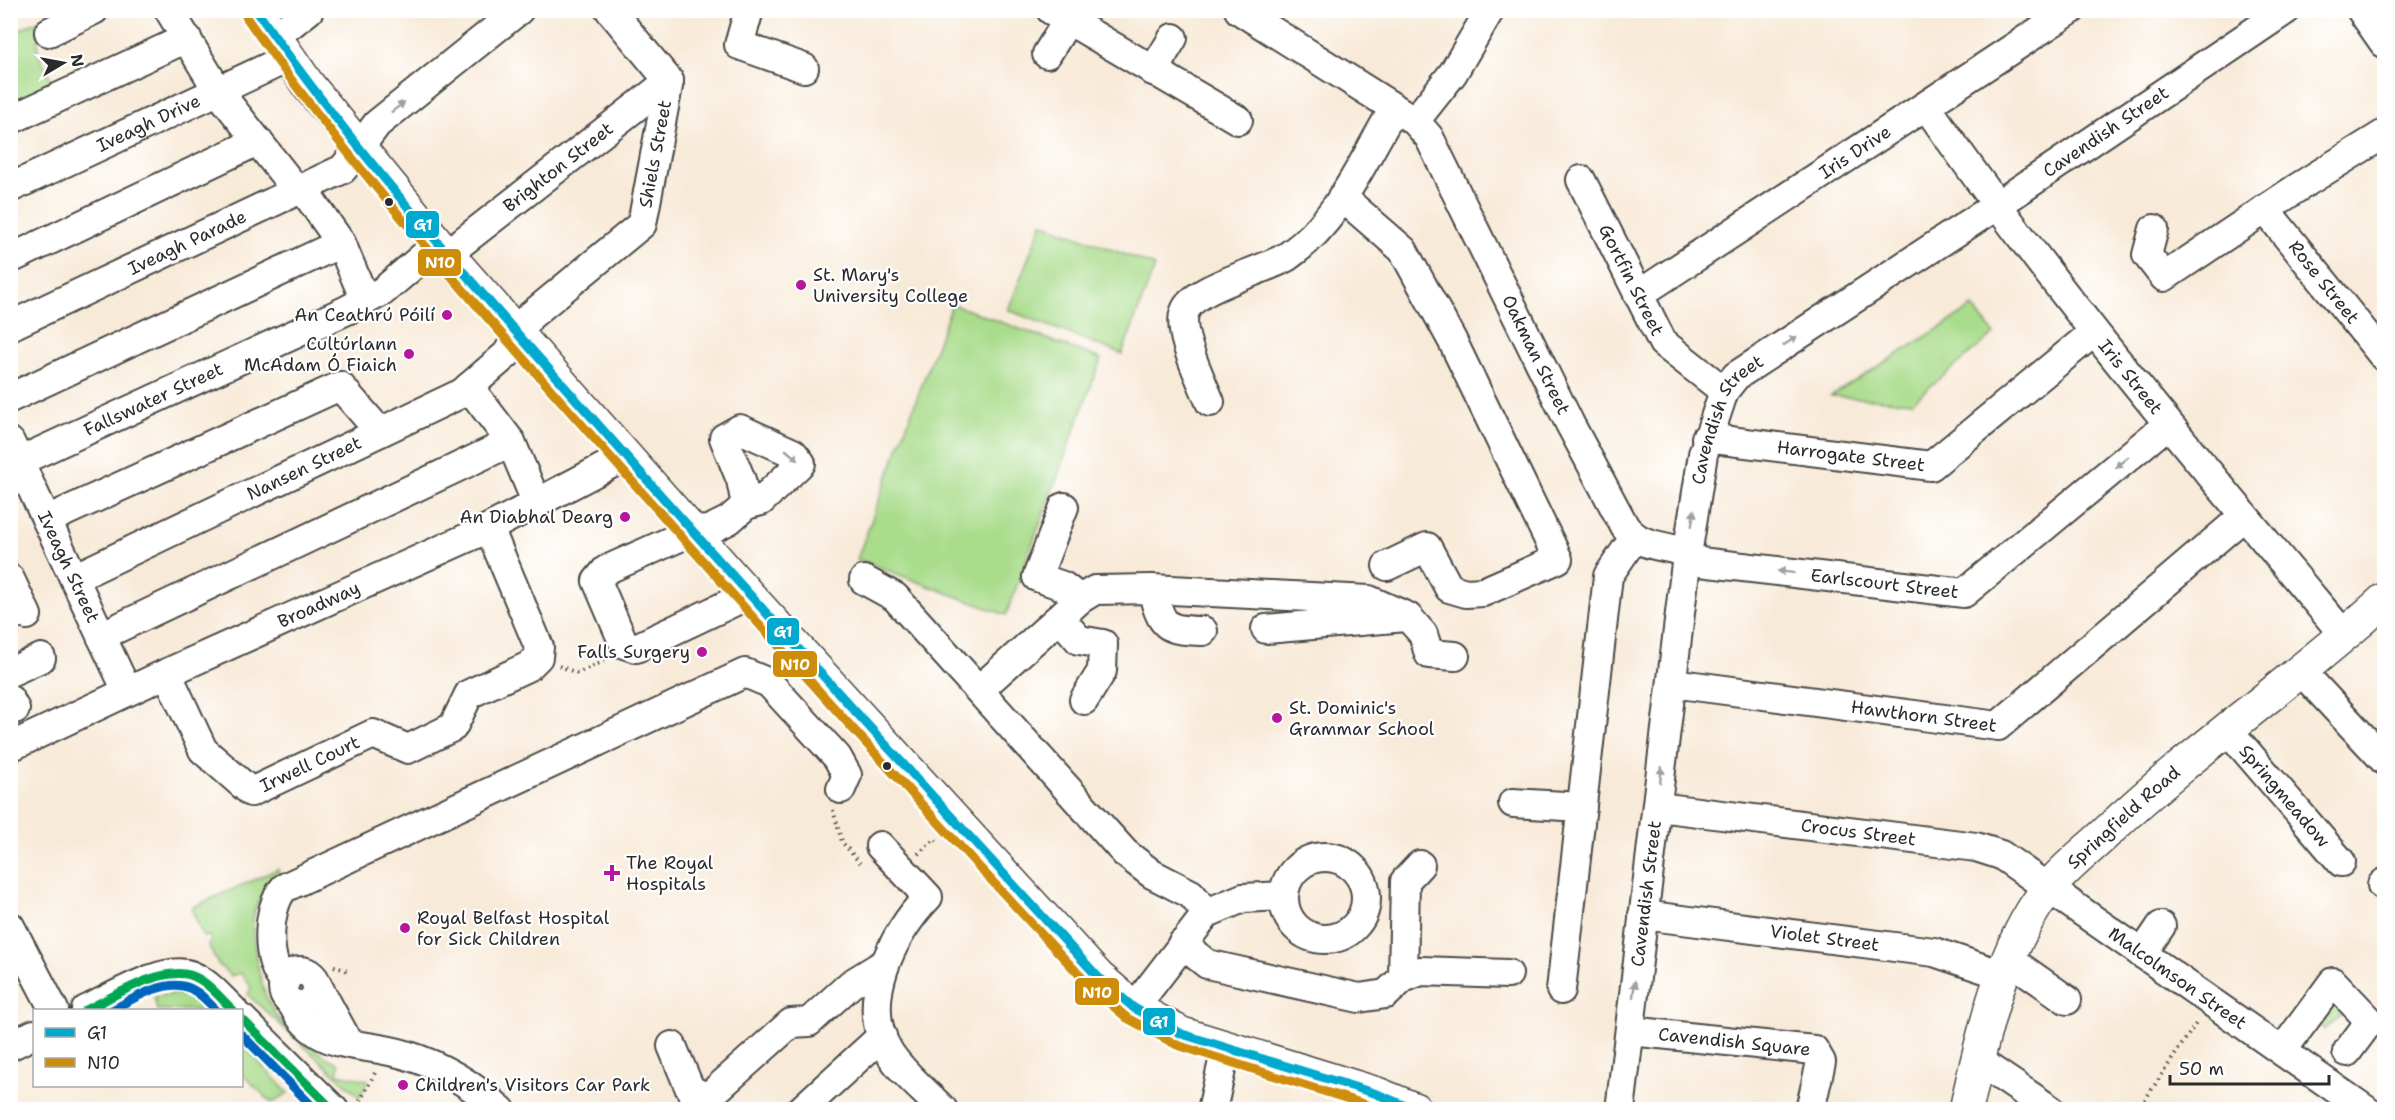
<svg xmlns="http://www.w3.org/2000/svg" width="2395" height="1120" font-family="'Shantell Sans',sans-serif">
  <rect width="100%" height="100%" fill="#fff"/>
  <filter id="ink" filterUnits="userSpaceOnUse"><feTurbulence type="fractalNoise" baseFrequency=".0167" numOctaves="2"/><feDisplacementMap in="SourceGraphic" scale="12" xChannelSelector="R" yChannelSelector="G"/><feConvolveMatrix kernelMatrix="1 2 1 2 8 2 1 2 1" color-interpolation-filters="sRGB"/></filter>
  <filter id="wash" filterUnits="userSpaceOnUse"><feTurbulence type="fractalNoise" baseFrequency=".008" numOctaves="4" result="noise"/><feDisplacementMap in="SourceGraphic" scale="24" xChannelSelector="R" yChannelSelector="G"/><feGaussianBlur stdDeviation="1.35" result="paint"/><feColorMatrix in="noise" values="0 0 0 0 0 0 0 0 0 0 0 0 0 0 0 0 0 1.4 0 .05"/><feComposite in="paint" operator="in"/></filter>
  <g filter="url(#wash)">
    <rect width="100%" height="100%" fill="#f8ead8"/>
    <path fill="#a9dc8b" stroke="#6a845b" stroke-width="1.5" d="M 38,21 L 38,52 L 57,92 L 10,114 L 10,34 Z
      M 1042,223 L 1155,266 L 1122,354 L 1008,310 Z
      M 952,304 L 1101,359 L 1006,615 L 857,559 Z
      M 1973,307 L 1994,334 L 1912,402 L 1831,396 Z
      M 278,869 L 280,876 C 268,888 255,901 253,919 C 251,941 261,990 272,1009 C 287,1034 315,1051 339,1064 L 337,1074 L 368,1080 L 360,1097 L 248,995 L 251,987 L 241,973 L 231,976 L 218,964 L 208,944 L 211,941 L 210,936 L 203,936 L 191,908 Z
      M 176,993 L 197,999 L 210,1010 L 157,1010 L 154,997 Z
      M 2334,1001 L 2343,1012 L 2325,1030 L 2319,1025 Z
      M 242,1044 L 288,1093 L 272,1103 L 242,1074 Z"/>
  </g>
  <g filter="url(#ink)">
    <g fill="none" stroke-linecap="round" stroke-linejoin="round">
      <defs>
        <g id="minor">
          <path d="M 169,10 L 218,91 L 298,192"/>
          <path d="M 749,10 L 739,45 L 804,68"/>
          <path d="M 1051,10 L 1238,120"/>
          <path id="s1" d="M 1239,10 L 1415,121 L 1429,137 L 1570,424 L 1625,527 C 1640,545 1653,544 1673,549 C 1683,551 1692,557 1700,562 L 1964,593 L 2167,425"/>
          <path d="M 2361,10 L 2384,43"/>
          <path d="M 49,32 L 94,10"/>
          <path d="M 273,38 L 309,10"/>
          <path d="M 1047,54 L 1068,20"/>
          <path d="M 1153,71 L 1173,38"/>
          <path id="s2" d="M 1927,107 C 2055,292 2200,463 2345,636"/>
          <path d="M 10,120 L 187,38"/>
          <path d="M 1415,121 L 1453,73 L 1490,10"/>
          <path id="s3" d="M 1581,180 L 1663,343 L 1724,391"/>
          <path id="s4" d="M 10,188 L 288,58"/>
          <path d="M 303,189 L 341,243 L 365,300"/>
          <path d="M 1342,197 L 1403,250 L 1452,340 L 1558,559 L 1483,592 L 1466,593 L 1449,588 L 1427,547 L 1387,566"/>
          <path id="s5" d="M 2265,209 L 2384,357"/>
          <path d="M 2154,229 L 2147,255 L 2164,277 L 2297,188 L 2384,134"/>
          <path id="s6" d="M 447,254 L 669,81"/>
          <path d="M 10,259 L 258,141"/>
          <path id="s7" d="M 1638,295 L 2071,10"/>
          <path id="s8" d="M 10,326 L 343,169 L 377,124 L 519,10"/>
          <path d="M 469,387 L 511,442 L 537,504"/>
          <path d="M 10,398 L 341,243"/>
          <path d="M 1210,402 C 1202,381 1176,332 1185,311 C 1194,287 1265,271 1288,256 C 1339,221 1363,159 1394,109"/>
          <path id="s9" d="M 1706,438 L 1931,466 L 2093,333"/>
          <path id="s10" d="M 10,442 L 127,691"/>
          <path id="s11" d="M 20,461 L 347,310 L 383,291 L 438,244"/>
          <path d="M 746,505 L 741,480 L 724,438 L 740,429 L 793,453 L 801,463 L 761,501 L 746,505 L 729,520 L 709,530 L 693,531 L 606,570 L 597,581 L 624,644 L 636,648 L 748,595"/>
          <path d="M 1064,507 L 1037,577 L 1063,586 L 1080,599"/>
          <path d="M 47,520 L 340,386 L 380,432"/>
          <path id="s12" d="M 74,578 L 462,393 L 507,354 L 529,317 L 642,224 L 669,81 L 610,10"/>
          <path d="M 10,579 L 27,615"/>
          <path d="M 864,580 L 895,597 L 1125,853 L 1152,874 L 1191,894 L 1207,913"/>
          <path d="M 1152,589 C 1162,628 1165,630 1203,631"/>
          <path d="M 1060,618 L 1079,640 L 1103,644 L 1102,671 L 1084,700"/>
          <path d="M 1266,629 L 1406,617"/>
          <path d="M 101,636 L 511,442"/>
          <path d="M 2301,671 L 2384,760"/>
          <path d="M 10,672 L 41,658"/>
          <path id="s13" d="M 167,673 L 203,750 L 251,792 L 373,734 L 408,749 L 453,727 L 469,694 L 529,666 L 538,657 L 539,647 L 489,528"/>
          <path id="s14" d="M 1672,683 L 1998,726 L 2244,516"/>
          <path d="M 980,689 L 1080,599 L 1095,590 L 1152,589 L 1369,600 L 1408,617 L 1423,634 L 1429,654 L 1455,656"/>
          <path d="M 10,700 L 15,709"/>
          <path id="s15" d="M 2228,730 L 2341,862"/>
          <path id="s16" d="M 10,747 L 167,673 L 489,528 L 626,456"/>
          <path d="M 1513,803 L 1582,807"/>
          <path id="s17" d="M 1658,807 L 1976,847 L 2001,855 L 2366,1110"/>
          <path d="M 880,846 L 928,897 C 892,934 858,1002 889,1052 C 903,1074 925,1091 943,1110"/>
          <circle cx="1325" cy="898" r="41"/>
          <path d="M 2382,885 L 2384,883"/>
          <path id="s18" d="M 1643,915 L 1934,952 L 2003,975"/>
          <path d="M 10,926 L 54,1010"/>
          <path d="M 1182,944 L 1207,964 L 1359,998 L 1386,994 L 1403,978 L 1421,971 L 1508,974"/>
          <path d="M 2142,954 L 2161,926"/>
          <path d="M 2010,960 L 2067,1000"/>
          <circle cx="300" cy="988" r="17"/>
          <path d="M 1403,978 L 1405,881 L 1420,865"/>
          <path d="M 285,982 C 265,965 266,908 284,888 L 745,673 L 769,683 L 837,757 L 847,775 L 841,789"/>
          <path d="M 316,983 L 348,1042"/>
          <path d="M 1561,990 L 1608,576 L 1634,538"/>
          <path d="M 292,1003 C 315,1052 361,1041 406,1055 C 443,1066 472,1085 501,1110"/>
          <path d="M 1134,1008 L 1207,913 L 1243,898 L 1284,896"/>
          <path d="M 86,1010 C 110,999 164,965 190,975 C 208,982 220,998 233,1010"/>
          <path d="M 242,1019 L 334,1110"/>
          <path id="s19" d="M 1630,1031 L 1814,1050 L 1821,1062 L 1810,1110"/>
          <path d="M 10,1046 L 34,1034"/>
          <path d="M 672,1046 L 690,1089 L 707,1098 L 791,1023 L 809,1022 L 851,984 L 885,963"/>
          <path d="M 2282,1051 L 2333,982 L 2370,1021 L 2347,1052"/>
          <path d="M 1977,1060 L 2051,1110"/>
          <path d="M 801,1110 L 882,1036"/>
          <path d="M 1212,1110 L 1226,1048"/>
          <path id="s20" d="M 1620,1110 L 1687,555 L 1703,454 L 1724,391 L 1736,376 L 1996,206 L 2286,10"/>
        </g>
        <g id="major">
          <path d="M 256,10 L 308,85 L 438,244 L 748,595 L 1098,977 L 1134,1008 L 1182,1034 L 1377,1094 L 1416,1110"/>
          <path id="s21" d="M 1966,1110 C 1982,1038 2001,949 2047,890 C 2063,869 2087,851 2106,833 C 2194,749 2295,681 2384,600"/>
        </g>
      </defs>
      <use href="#minor" stroke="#4a4845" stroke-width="32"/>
      <use href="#major" stroke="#4a4845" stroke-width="36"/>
      <path stroke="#4a4845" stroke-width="4" stroke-dasharray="1.5 4.5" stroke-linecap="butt" d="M 559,666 L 577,673 L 607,660
        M 833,810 L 842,842 L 860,863
        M 918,854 L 935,839 L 937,841
        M 334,966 L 348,971
        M 357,1106 L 375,1073
        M 2138,1110 L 2197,1022"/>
      <use href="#minor" stroke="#fff" stroke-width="28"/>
      <use href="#major" stroke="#fff" stroke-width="33"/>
      <defs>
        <path id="bus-1" d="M 256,10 C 356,154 472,283 588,413 C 755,603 927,790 1098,977 L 1134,1008 L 1182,1034 L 1377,1094 L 1415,1110"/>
        <path id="bus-2" d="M 246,17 C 352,169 477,306 600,445 C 761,627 923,809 1090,986 L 1127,1018 L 1177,1045 L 1383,1110"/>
        <path id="bus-3" d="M 86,1010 C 113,997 160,966 190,975 C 207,980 220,998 233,1010
          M 242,1019 L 333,1110"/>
        <path id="bus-4" d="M 112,1010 C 131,1000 164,979 187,987 C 199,991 208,1002 216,1010
          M 242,1035 L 316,1110"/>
      </defs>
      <use href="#bus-1" stroke="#fff" stroke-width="14"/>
      <use href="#bus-2" stroke="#fff" stroke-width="14"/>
      <use href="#bus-3" stroke="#fff" stroke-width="14"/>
      <use href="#bus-4" stroke="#fff" stroke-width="14"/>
      <use href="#bus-1" stroke="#00a9ce" stroke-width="9"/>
      <use href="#bus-2" stroke="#ce8d09" stroke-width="9"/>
      <use href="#bus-3" stroke="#00a651" stroke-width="9"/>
      <use href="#bus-4" stroke="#0065bd" stroke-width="9"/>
    </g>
    <defs><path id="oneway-solid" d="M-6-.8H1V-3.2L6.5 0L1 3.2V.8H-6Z" transform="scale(1.5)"/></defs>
    <g fill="#a0a0a0">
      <use href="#oneway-solid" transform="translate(398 107) rotate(-38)"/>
      <use href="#oneway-solid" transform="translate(1790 341) rotate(-33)"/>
      <use href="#oneway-solid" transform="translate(792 455) rotate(40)"/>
      <use href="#oneway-solid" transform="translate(2122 462) rotate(140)"/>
      <use href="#oneway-solid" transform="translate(1693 518) rotate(-81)"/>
      <use href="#oneway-solid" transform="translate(1786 572) rotate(-173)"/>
      <use href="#oneway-solid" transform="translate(1661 775) rotate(-84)"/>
      <use href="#oneway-solid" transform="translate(1634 989) rotate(-83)"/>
    </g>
  </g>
  <g fill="#2b2b2b" stroke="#fff" stroke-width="2">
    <circle cx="389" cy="202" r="5"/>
    <circle cx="887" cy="766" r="5"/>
  </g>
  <g fill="#b5179e" stroke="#fff" stroke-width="2">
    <circle cx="801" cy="285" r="6"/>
    <circle cx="447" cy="315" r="6"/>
    <circle cx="409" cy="354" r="6"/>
    <circle cx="625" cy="517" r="6"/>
    <circle cx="702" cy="652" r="6"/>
    <circle cx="1277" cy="718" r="6"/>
    <path d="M609 864h6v6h6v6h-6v6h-6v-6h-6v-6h6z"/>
    <circle cx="405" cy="928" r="6"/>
    <circle cx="403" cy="1085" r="6"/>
  </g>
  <g text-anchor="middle" stroke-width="4.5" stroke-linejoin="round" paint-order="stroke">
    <g font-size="18" fill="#2b2b2b" stroke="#fff">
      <text dy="6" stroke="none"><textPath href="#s4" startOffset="153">Iveagh Drive</textPath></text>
      <text dy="6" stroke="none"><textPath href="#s20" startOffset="1190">Cavendish Street</textPath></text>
      <text dy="6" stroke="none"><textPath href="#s12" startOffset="750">Shiels Street</textPath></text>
      <text dy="6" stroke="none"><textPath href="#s7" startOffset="260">Iris Drive</textPath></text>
      <text dy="6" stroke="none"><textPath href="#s6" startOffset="141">Brighton Street</textPath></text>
      <text dy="6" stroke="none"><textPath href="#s8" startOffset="196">Iveagh Parade</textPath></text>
      <text dy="6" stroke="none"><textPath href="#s3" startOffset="112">Gortfin Street</textPath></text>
      <text dy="6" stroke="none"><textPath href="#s5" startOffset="94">Rose Street</textPath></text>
      <text dy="6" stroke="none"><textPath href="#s1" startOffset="472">Oakman Street</textPath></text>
      <text dy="6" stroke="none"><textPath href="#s2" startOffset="338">Iris Street</textPath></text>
      <text dy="6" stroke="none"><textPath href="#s11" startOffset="147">Fallswater Street</textPath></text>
      <text dy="6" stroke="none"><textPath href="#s20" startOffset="704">Cavendish Street</textPath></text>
      <text dy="6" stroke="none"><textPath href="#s9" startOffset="146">Harrogate Street</textPath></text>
      <text dy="6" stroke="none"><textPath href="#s12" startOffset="255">Nansen Street</textPath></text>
      <text dy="6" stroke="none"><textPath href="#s10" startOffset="138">Iveagh Street</textPath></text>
      <text dy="6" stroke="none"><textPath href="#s1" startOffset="936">Earlscourt Street</textPath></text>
      <text dy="6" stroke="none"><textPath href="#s16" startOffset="340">Broadway</textPath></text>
      <text dy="6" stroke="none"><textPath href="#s14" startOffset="254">Hawthorn Street</textPath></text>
      <text dy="6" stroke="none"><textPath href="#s13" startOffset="214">Irwell Court</textPath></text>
      <text dy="6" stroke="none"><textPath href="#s15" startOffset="87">Springmeadow</textPath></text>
      <text dy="6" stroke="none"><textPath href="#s21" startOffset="342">Springfield Road</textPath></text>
      <text dy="6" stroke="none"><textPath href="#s17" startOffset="202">Crocus Street</textPath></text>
      <text dy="6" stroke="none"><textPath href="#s20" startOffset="218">Cavendish Street</textPath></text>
      <text dy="6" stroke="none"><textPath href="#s18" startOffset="183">Violet Street</textPath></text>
      <text dy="6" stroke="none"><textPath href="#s17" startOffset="562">Malcolmson Street</textPath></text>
      <text dy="6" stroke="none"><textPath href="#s19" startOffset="105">Cavendish Square</textPath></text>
    </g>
    <g font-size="18" fill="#2b2b2b" stroke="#fff" text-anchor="start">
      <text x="813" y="281">St. Mary's<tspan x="813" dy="21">University College</tspan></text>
      <text x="435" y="321" text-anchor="end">An Ceathrú Póilí</text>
      <text x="397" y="350" text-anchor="end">Cultúrlann<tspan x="397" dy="21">McAdam Ó Fiaich</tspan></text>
      <text x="613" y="523" text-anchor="end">An Diabhal Dearg</text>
      <text x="690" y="658" text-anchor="end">Falls Surgery</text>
      <text x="1289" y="714">St. Dominic's<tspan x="1289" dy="21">Grammar School</tspan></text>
      <text x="626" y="869">The Royal<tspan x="626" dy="21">Hospitals</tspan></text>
      <text x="417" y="924">Royal Belfast Hospital<tspan x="417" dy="21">for Sick Children</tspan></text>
      <text x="415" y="1091">Children's Visitors Car Park</text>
    </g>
  </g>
  <g stroke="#fff" stroke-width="2">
    <rect x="405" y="210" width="35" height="29" rx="6" fill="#00a9ce"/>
    <rect x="417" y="248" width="45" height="29" rx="6" fill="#ce8d09"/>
    <rect x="766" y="617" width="34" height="29" rx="6" fill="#00a9ce"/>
    <rect x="772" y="650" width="46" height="28" rx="6" fill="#ce8d09"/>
    <rect x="1074" y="977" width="46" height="29" rx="6" fill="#ce8d09"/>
    <rect x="1142" y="1007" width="34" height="29" rx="6" fill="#00a9ce"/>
  </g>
  <g font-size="16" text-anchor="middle" font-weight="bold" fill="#fff">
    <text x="423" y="230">G1</text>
    <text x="440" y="268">N10</text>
    <text x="783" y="637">G1</text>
    <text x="795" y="670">N10</text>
    <text x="1097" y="998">N10</text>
    <text x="1159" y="1027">G1</text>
  </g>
  <rect width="2395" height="1120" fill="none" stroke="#fff" stroke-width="36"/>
  <rect x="33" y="1009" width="210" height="78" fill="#ffffff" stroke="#aaaaaa" stroke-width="1.5"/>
  <rect x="45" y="1028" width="30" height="9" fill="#00a9ce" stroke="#aaaaaa" stroke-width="1.5"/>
  <text x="87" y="1039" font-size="18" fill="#2b2b2b">G1</text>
  <rect x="45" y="1058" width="30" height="9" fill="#ce8d09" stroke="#aaaaaa" stroke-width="1.5"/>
  <text x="87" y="1069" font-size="18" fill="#2b2b2b">N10</text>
  <g transform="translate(63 63) rotate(80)" stroke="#ffffff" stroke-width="4.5" paint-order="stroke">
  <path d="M0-4.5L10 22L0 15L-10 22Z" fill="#2b2b2b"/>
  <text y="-9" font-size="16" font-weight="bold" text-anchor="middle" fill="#2b2b2b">N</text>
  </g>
  <path d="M2170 1075v9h159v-9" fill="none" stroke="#2b2b2b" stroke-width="3"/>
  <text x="2179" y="1075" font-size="18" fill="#2b2b2b" stroke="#ffffff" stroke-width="4.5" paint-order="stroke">50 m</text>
</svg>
